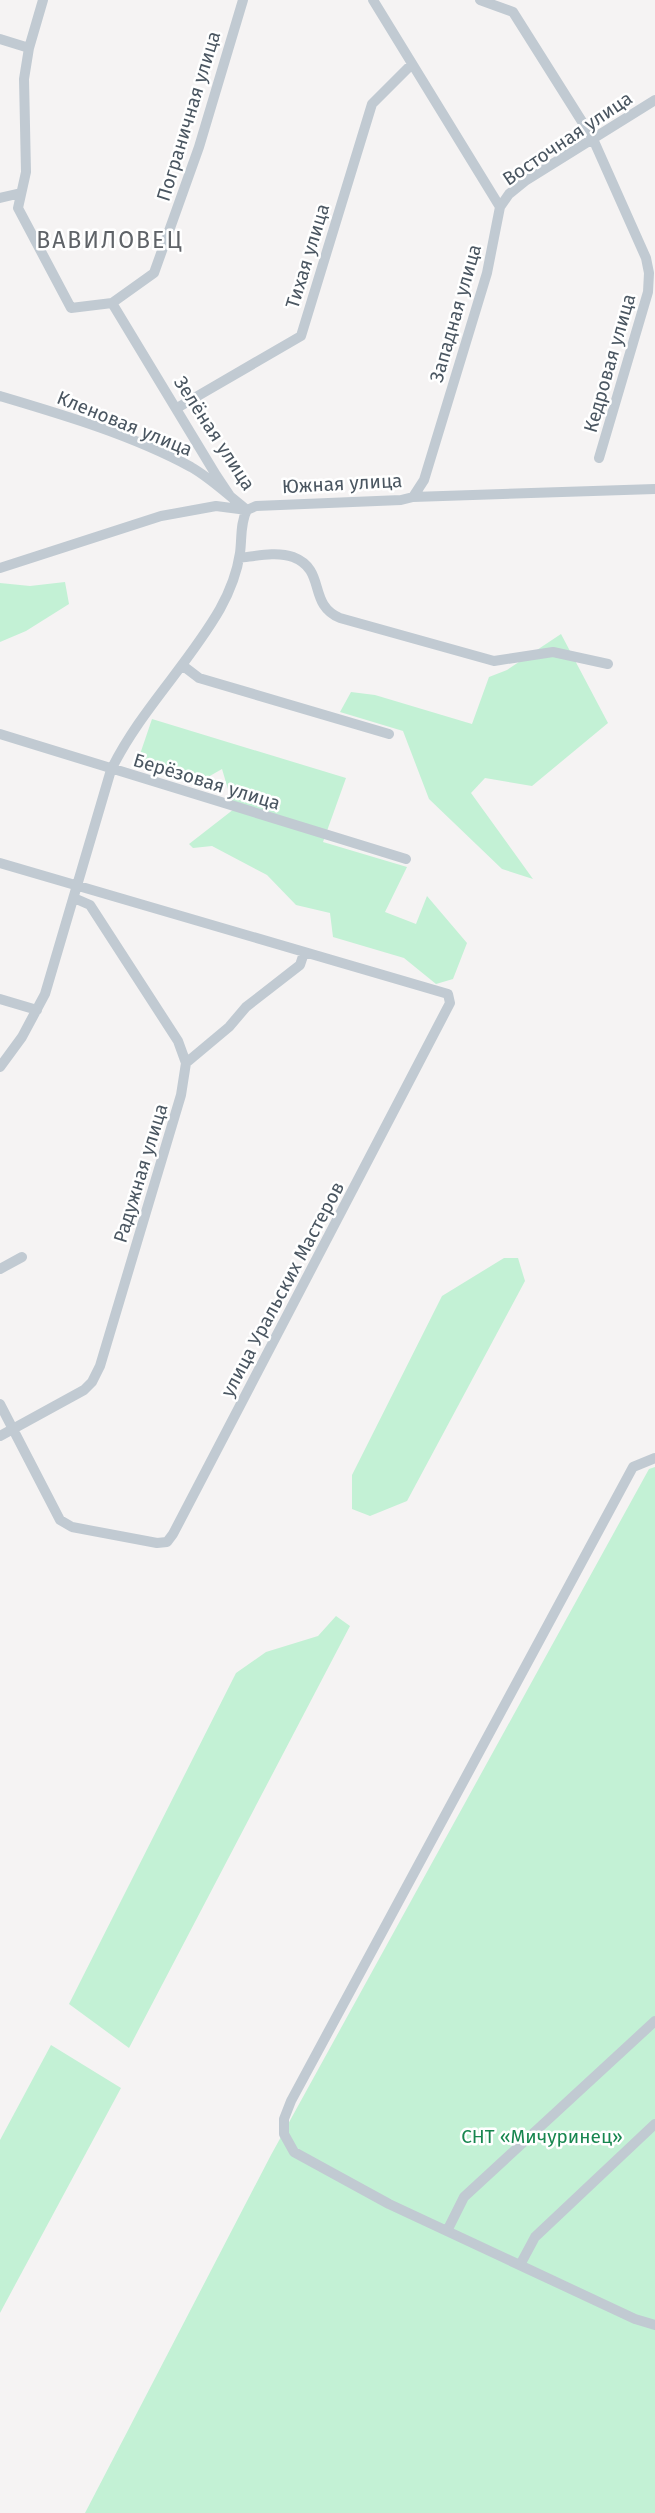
<svg xmlns="http://www.w3.org/2000/svg" width="655" height="2513" font-family="'Fira Sans',sans-serif">
  <rect width="100%" height="100%" fill="#f5f3f3"/>
  <path fill="#c3f1d5" d="M 65,582 L 69,604 L 26,631 L 0,642 L 0,583 L 30,586 Z
    M 561,634 L 608,723 L 532,786 L 485,778 L 471,793 L 533,879 L 502,869 L 429,799 L 403,731 L 340,712 L 351,692 L 375,695 L 472,724 L 489,677 L 507,670 Z
    M 152,719 L 346,778 L 323,842 L 407,867 L 385,912 L 416,924 L 427,896 L 467,943 L 453,979 L 436,984 L 404,958 L 333,937 L 330,913 L 296,905 L 267,875 L 212,846 L 193,848 L 189,844 L 234,809 L 222,769 L 194,785 L 136,766 Z
    M 504,1258 L 518,1258 L 525,1281 L 407,1501 L 370,1516 L 352,1509 L 352,1475 L 442,1296 Z
    M 655,1467 L 655,2513 L 85,2513 L 271,2155 L 649,1469 Z
    M 336,1616 L 350,1626 L 129,2048 L 69,2004 L 236,1673 L 266,1652 L 318,1636 Z
    M 51,2045 L 121,2088 L 0,2313 L 0,2140 Z"/>
  <g fill="none" stroke-linecap="round" stroke-linejoin="round">
    <path stroke="#c1cad2" stroke-width="10" d="M 43,0 L 29,48 L 24,79 L 26,172 L 18,208 L 71,308 L 112,303 L 154,273 L 199,147 L 243,0
      M 373,0 L 500,207
      M 480,0 L 513,12 L 593,139 L 646,258 L 649,273 L 648,292 L 599,458
      M 0,39 L 29,48
      M 0,198 L 21,193
      M 112,303 L 216,475 L 230,496 L 247,510
      M 0,396 C 64,415 132,435 191,467 C 205,475 218,486 230,496
      M 177,408 L 301,336 L 372,104 L 412,64
      M 413,497 L 424,480 L 487,273 L 500,207 L 509,194 L 525,181 L 655,100
      M 239,558 C 256,556 277,551 293,557 C 327,570 307,604 340,618 L 494,661 L 553,652 L 608,664
      M 0,568 L 161,516 L 216,506 L 247,510 L 256,506 L 401,500 L 413,497 L 655,489
      M 182,665 L 199,678 L 389,734
      M 0,734 L 406,859
      M 0,863 L 448,994 L 450,1003 L 173,1534 L 167,1542 L 157,1543 L 72,1527 L 60,1520 L 0,1404
      M 0,999 L 37,1010
      M 186,1063 L 229,1027 L 246,1007 L 300,965 L 304,953
      M 0,1067 L 22,1037 L 45,994 L 111,770 C 139,712 188,665 220,609 C 230,591 237,573 240,553 C 242,539 240,523 247,510
      M 0,1269 L 22,1257
      M 0,1436 L 84,1390 L 92,1382 L 100,1366 L 181,1095 L 186,1063 L 178,1041 L 90,905 L 74,898
      M 655,1458 L 633,1467 L 291,2101 L 284,2119 L 284,2134 L 294,2152 L 389,2204 L 635,2319 L 655,2325
      M 447,2231 L 464,2197 L 655,2021
      M 520,2265 L 535,2237 L 655,2124"/>
  </g>
  <g text-anchor="middle" stroke-width="5" stroke-linejoin="round" paint-order="stroke">
    <g font-size="19" fill="#4a5661" stroke="#fff">
      <text transform="translate(188 116) rotate(-73)" y="7">Пограничная улица</text>
      <text transform="translate(567 138) rotate(-34)" y="7">Восточная улица</text>
      <text transform="translate(307 256) rotate(-73)" y="7">Тихая улица</text>
      <text transform="translate(455 313) rotate(-74)" y="7">Западная улица</text>
      <text transform="translate(609 363) rotate(-74)" y="7">Кедровая улица</text>
      <text transform="translate(125 423) rotate(22)" y="7">Кленовая улица</text>
      <text transform="translate(215 433) rotate(57)" y="7">Зелёная улица</text>
      <text transform="translate(342 483) rotate(-3)" y="7">Южная улица</text>
      <text transform="translate(207 781) rotate(17)" y="7">Берёзовая улица</text>
      <text transform="translate(140 1173) rotate(-73)" y="7">Радужная улица</text>
      <text transform="translate(282 1289) rotate(-62)" y="7">улица Уральских Мастеров</text>
    </g>
    <g font-size="19" fill="#17864f" stroke="#fff">
      <text x="542" y="2143">СНТ «Мичуринец»</text>
    </g>
    <g font-size="23" letter-spacing="2" fill="#5f6368" stroke="#fff">
      <text x="110" y="248">ВАВИЛОВЕЦ</text>
    </g>
  </g>
</svg>
